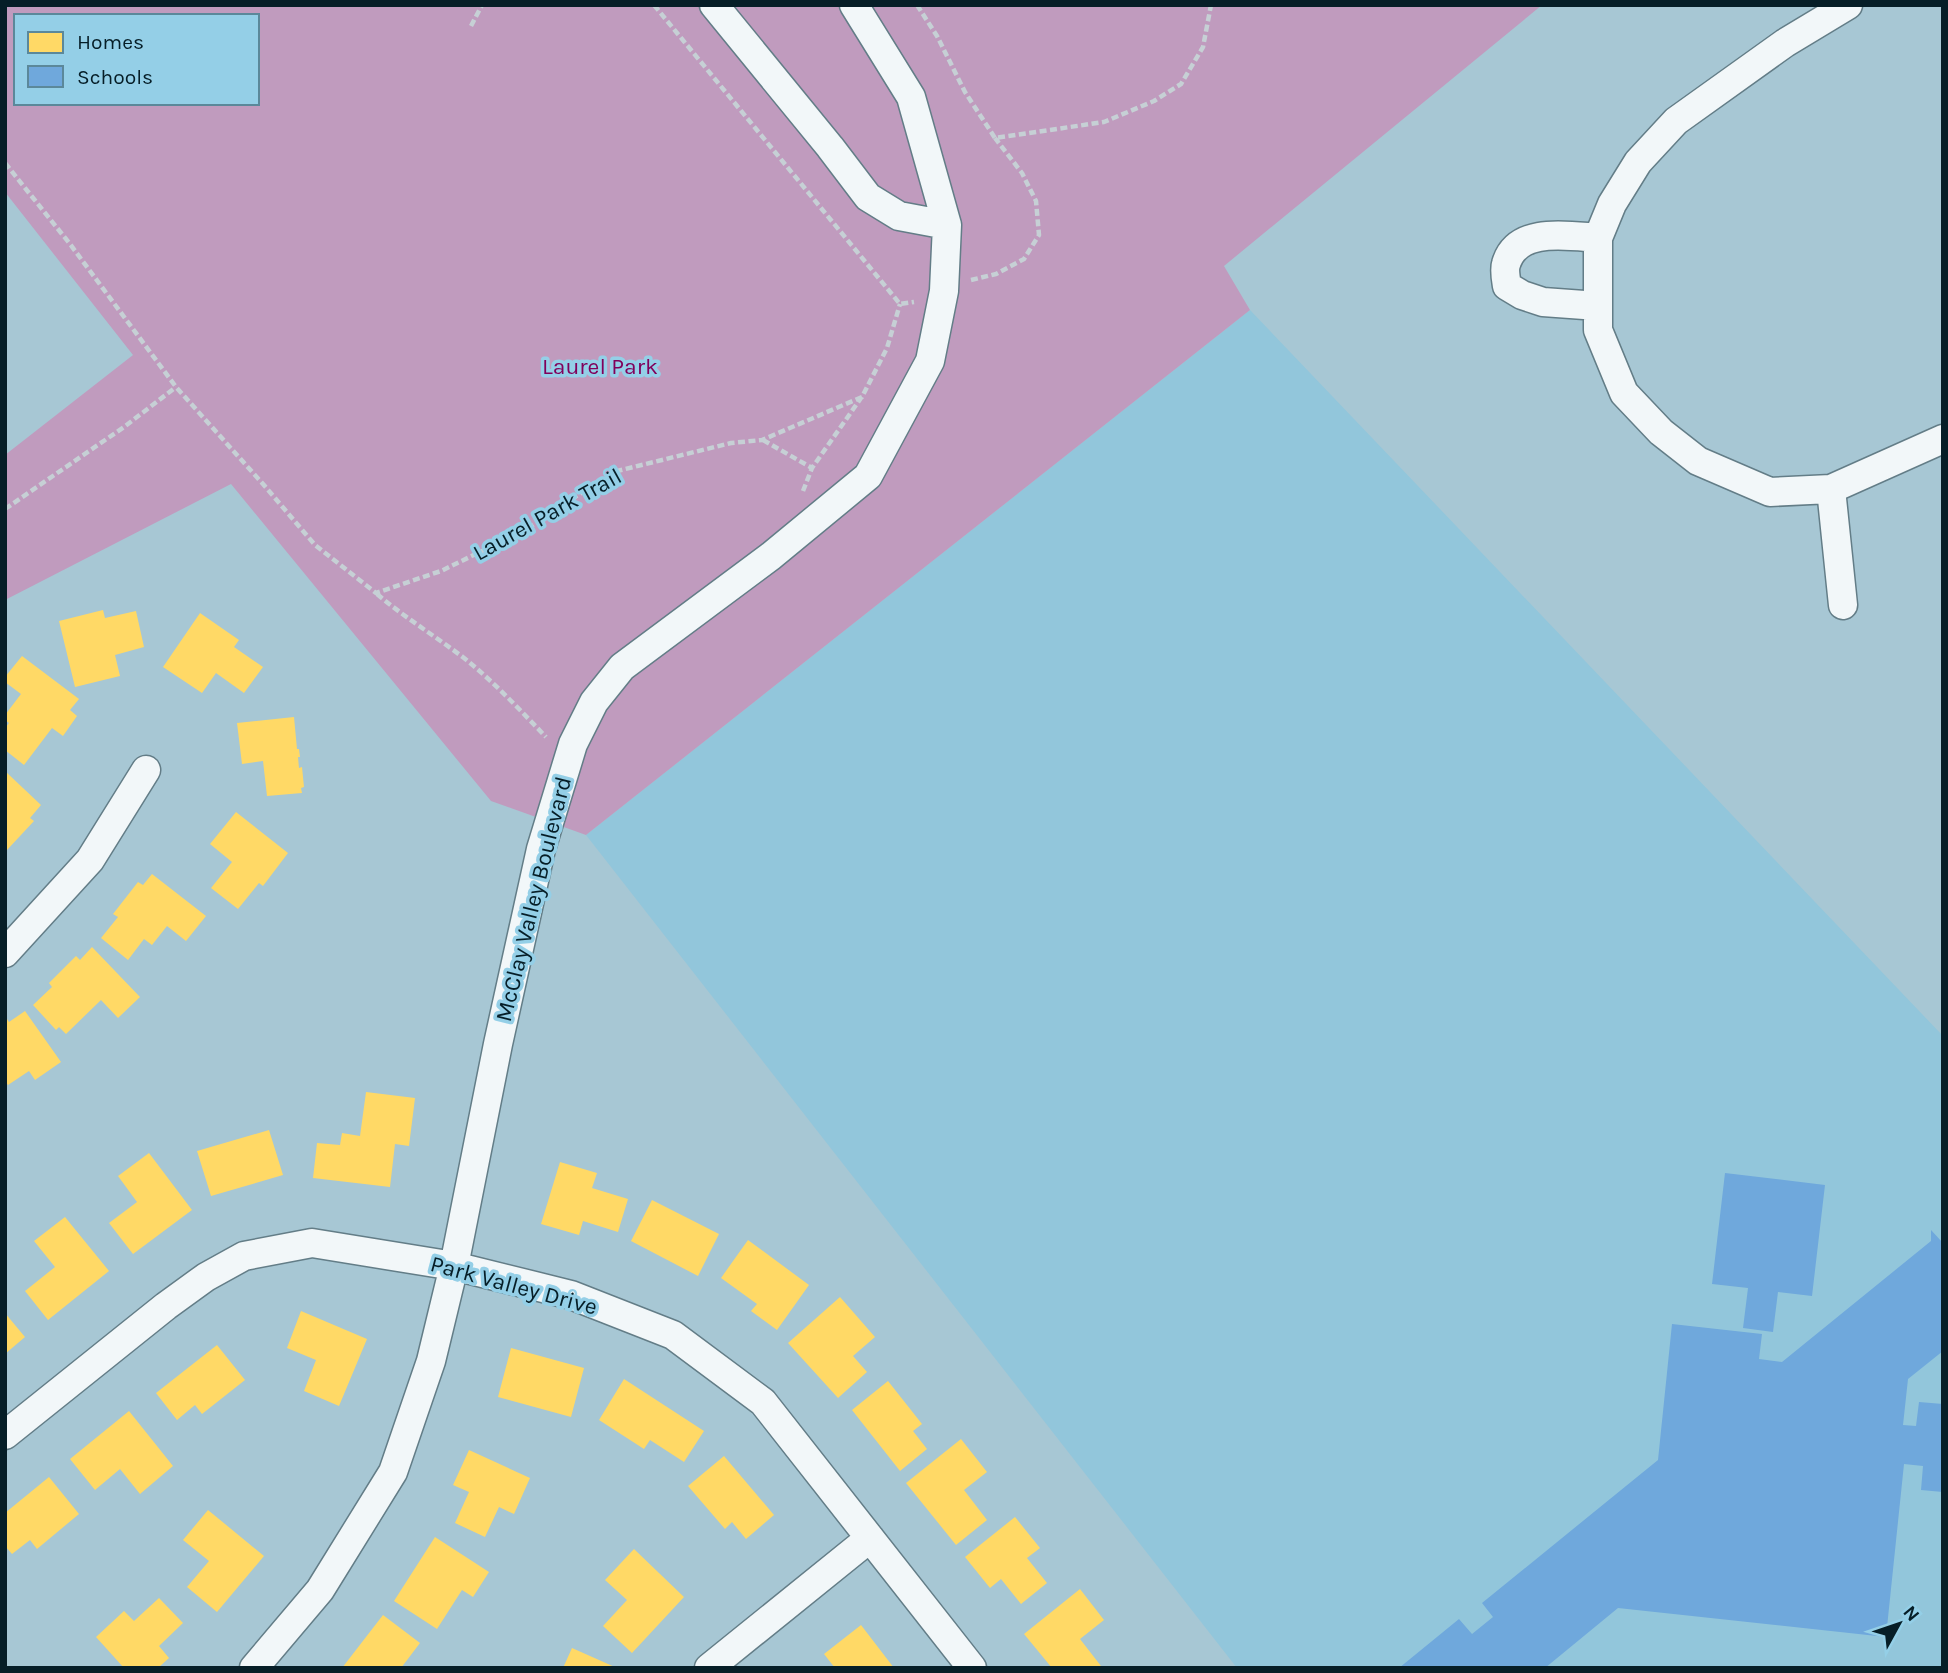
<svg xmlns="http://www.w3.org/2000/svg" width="1948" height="1673" font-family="Karla,sans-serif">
  <rect width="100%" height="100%" fill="#a7c7d4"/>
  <path fill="#92c6db" d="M 1250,310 L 1943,1036 L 1943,1668 L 1237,1668 L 586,835 Z"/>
  <path fill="#c09bbe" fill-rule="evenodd" d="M 5,5 L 1542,5 L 1224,266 L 1250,310 L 586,835 L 491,801 L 231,484 L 5,600 L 5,455 L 133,355 L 5,192 ZM 16,16 L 257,16 L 257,103 L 16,103 Z"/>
  <path fill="#ffd966" d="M 103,610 L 105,618 L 136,611 L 144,647 L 115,655 L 120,676 L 75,687 L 59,621 Z
    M 200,613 L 239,640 L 234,647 L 263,667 L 244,693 L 216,673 L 202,693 L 163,667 Z
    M 22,656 L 79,699 L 70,710 L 77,716 L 63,736 L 52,728 L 24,765 L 5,750 L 5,728 L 9,723 L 5,720 L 5,715 L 21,694 L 5,682 L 5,677 Z
    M 294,717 L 297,749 L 299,749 L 300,757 L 298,757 L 299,768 L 302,767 L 304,787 L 301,788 L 302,793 L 267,796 L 263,761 L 242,764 L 237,723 Z
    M 5,771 L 41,805 L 30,818 L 34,821 L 7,850 L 5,847 Z
    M 236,812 L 288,853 L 263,886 L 259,883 L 238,909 L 211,888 L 232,862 L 210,844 Z
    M 152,874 L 206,916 L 186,941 L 167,926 L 152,945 L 144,939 L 128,960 L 101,938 L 118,917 L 113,914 L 138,882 L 143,885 Z
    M 92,947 L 140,997 L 118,1018 L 101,1000 L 66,1034 L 59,1027 L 56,1030 L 33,1005 L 52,987 L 49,983 L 76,956 L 80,960 Z
    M 25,1011 L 61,1062 L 35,1080 L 29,1071 L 8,1085 L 5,1081 L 5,1021 L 7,1019 L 9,1022 Z
    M 366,1092 L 415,1098 L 409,1146 L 395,1144 L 390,1187 L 313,1178 L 317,1143 L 340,1145 L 342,1133 L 360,1136 Z
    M 269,1130 L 283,1175 L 211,1196 L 197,1151 Z
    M 149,1153 L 192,1210 L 133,1254 L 109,1223 L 137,1202 L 118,1176 Z
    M 560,1162 L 597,1173 L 592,1188 L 628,1199 L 618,1232 L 583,1221 L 579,1235 L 541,1224 Z
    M 652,1200 L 719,1234 L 698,1276 L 631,1241 Z
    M 65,1217 L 109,1271 L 48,1320 L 25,1291 L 55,1267 L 34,1241 Z
    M 748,1240 L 809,1285 L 777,1330 L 751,1311 L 757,1304 L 721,1278 Z
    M 840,1297 L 875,1337 L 853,1356 L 867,1372 L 838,1398 L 788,1343 Z
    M 301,1311 L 367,1339 L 339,1406 L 304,1391 L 316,1360 L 287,1348 Z
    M 5,1313 L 25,1337 L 5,1354 Z
    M 217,1345 L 245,1380 L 202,1414 L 195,1405 L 177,1420 L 156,1393 Z
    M 511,1348 L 584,1368 L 571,1417 L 498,1397 Z
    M 624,1379 L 704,1431 L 684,1462 L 650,1440 L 644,1449 L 599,1420 Z
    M 888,1381 L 922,1424 L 913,1431 L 927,1449 L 900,1471 L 852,1410 Z
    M 129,1411 L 173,1466 L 140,1494 L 120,1469 L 95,1490 L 70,1459 Z
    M 961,1439 L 987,1472 L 964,1490 L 987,1520 L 956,1545 L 906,1483 Z
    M 469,1450 L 530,1478 L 514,1514 L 499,1507 L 485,1537 L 455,1523 L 469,1492 L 453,1485 Z
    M 724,1456 L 774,1515 L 746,1539 L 732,1522 L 725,1529 L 688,1486 Z
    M 49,1477 L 79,1514 L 37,1549 L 30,1540 L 12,1554 L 5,1546 L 5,1513 Z
    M 208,1510 L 264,1556 L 217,1612 L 187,1587 L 209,1561 L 183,1540 Z
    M 1015,1517 L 1040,1548 L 1027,1558 L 1047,1583 L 1021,1604 L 1001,1579 L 990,1588 L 965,1557 Z
    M 435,1537 L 489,1572 L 473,1597 L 462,1590 L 437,1629 L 394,1601 Z
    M 634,1549 L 684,1597 L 632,1653 L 603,1626 L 627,1600 L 605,1580 Z
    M 1080,1589 L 1104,1620 L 1080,1639 L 1101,1666 L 1052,1668 L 1024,1634 Z
    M 159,1598 L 183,1623 L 159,1646 L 169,1658 L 158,1668 L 124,1668 L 96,1637 L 124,1611 L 134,1621 Z
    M 383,1615 L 420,1643 L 401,1668 L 342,1668 Z
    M 861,1625 L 894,1668 L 835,1668 L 824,1654 Z
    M 572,1648 L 617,1668 L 563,1668 Z"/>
  <path fill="#6fa8dc" d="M 1725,1173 L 1825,1185 L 1812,1296 L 1778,1292 L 1773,1332 L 1743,1328 L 1748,1288 L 1712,1284 Z
    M 1931,1230 L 1943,1243 L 1943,1351 L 1908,1379 L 1903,1425 L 1916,1426 L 1919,1402 L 1943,1404 L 1943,1492 L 1921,1490 L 1923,1466 L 1904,1464 L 1886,1637 L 1618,1608 L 1545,1668 L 1399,1668 L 1459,1619 L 1472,1634 L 1493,1617 L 1482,1603 L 1658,1460 L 1672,1324 L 1762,1334 L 1759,1359 L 1782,1362 L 1931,1241 Z"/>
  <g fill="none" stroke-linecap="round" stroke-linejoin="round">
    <defs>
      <path id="minor" d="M 714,5 L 830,147 L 868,197 L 899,216 L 947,225
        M 1848,5 L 1785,43 L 1676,121 L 1638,162 L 1612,204 L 1598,238 L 1598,330 L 1624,393 L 1661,432 L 1698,461 L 1770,492 L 1831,489 L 1943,439
        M 1598,238 C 1569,236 1517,226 1506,264 C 1504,270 1506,280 1507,286 L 1522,295 L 1543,302 L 1598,306
        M 1831,489 L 1843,605
        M 5,953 L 90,860 L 146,770
        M 5,1435 L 166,1306 L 206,1277 L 244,1256 L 312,1243 L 454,1266 L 571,1295 L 673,1335 L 763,1402 L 972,1668
        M 254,1668 L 320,1590 L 393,1472 L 431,1361 L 454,1266 L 498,1044 L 541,849 L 573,744 L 594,702 L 622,667 L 771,556 L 868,476 L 930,361 L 944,291 L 947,225 L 911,97 L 854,5
        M 709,1668 L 870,1538"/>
    </defs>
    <use href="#minor" stroke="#637d87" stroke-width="31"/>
    <path stroke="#c6d0d5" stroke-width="4.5" stroke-dasharray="7 3.5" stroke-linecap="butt" d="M 654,5 L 900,304 L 914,302
      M 917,5 L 937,36 L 965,92 L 995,138 L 1104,122 L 1154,101 L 1181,84 L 1203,47 L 1211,5
      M 471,26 L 482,5
      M 5,163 L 70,244 L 176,387 L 263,484 L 315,545 L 376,593 L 441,571 L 525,530 L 613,472 L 731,443 L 762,440 L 862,397 L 887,348 L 900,304
      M 971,280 L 996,274 L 1024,259 L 1039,235 L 1036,201 L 1022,173 L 995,138
      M 763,440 L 812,468
      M 803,491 L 812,468 L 861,398
      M 5,509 L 124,427 L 176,387
      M 377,594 C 404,617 435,636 464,658 C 494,682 520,710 546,737"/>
    <use href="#minor" stroke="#f2f7f9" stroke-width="28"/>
  </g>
  <g text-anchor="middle" stroke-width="7" stroke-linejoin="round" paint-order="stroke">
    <g font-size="23" fill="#81005b" stroke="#94cfe7">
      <text x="600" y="374">Laurel Park</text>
    </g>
    <g font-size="23" fill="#061e27" stroke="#94cfe7">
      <text transform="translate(547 514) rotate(-29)" y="8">Laurel Park Trail</text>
      <text transform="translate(533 899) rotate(-76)" y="8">McClay Valley Boulevard</text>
      <text transform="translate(514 1285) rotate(15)" y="8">Park Valley Drive</text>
    </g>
  </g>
  <rect width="1948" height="1673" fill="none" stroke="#061e27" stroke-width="14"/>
  <rect x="14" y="14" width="245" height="91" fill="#94cfe7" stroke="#5b889a" stroke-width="2"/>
  <rect x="28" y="32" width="35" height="21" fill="#ffd966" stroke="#5b889a" stroke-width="2"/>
  <text x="77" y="49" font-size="21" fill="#061e27">Homes</text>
  <rect x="28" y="66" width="35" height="21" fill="#6fa8dc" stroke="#5b889a" stroke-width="2"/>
  <text x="77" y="84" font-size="21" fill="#061e27">Schools</text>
  <g transform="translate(1899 1624) rotate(50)" stroke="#94cfe7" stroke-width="5" paint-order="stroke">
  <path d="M0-5L12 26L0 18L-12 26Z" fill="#061e27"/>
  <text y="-10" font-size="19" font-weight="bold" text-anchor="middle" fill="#061e27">N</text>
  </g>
</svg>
